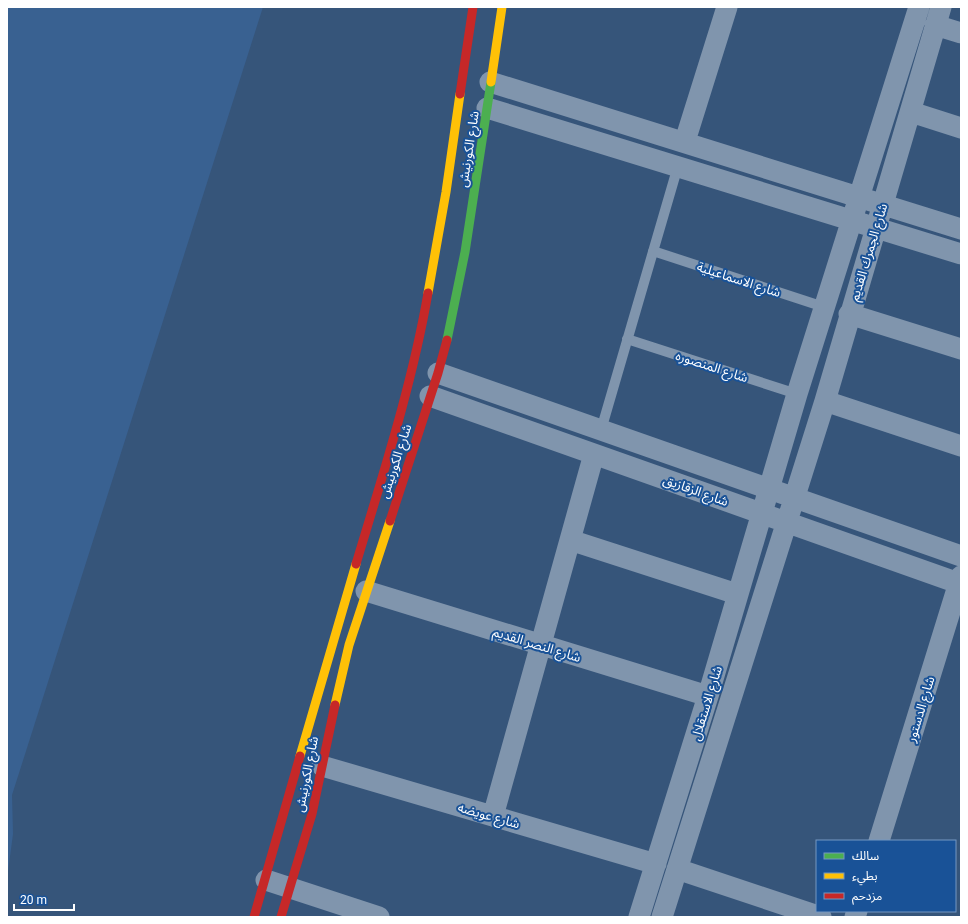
<svg xmlns="http://www.w3.org/2000/svg" width="968" height="924" font-family="Roboto,'Noto Sans Arabic',sans-serif">
  <rect width="100%" height="100%" fill="#36557a"/>
  <path fill="#396191" d="M 7,7 L 263,7 L 12,795 L 13,834 L 7,879 Z"/>
  <g fill="none" stroke-linecap="round" stroke-linejoin="round">
    <path stroke="#8095ad" stroke-width="10" d="M 653,251 L 824,307
      M 627,339 L 797,394
      M 601,430 L 678,166"/>
    <path stroke="#8095ad" stroke-width="21" d="M 935,25 L 961,33
      M 490,82 L 961,229
      M 487,108 L 961,254
      M 911,112 L 961,128
      M 685,141 L 727,7
      M 849,314 L 961,349
      M 438,373 L 961,556
      M 430,396 L 961,584
      M 825,401 L 961,446
      M 570,540 L 737,594
      M 366,591 L 708,696
      M 322,766 L 656,864
      M 493,816 L 594,454
      M 879,841 L 961,576
      M 677,869 L 821,917
      M 266,880 L 379,917
      M 639,917 L 708,696 L 797,394 L 919,7
      M 662,917 L 825,401 L 941,7
      M 855,917 L 857,911"/>
    <path stroke="#4caf50" stroke-width="9" d="M 447,340 L 465,252 L 491,82"/>
    <path stroke="#ffc107" stroke-width="9" d="M 491,82 L 502,7
      M 428,293 L 446,192 L 460,94
      M 335,705 L 349,645 L 390,521
      M 300,756 L 356,564"/>
    <path stroke="#c62828" stroke-width="9" d="M 460,94 L 473,7
      M 390,521 L 438,373 L 447,340
      M 356,564 C 383,474 412,385 428,293
      M 254,917 L 300,756
      M 281,917 L 312,814 L 335,705"/>
  </g>
  <g text-anchor="middle" stroke-width="4" stroke-linejoin="round" paint-order="stroke">
    <g font-size="13" fill="#fff" stroke="#195297">
      <text transform="translate(468 149) rotate(-81)" y="5">شارع الكورنيش</text>
      <text transform="translate(868 252) rotate(-73)" y="5">شارع الجمرك القديم</text>
      <text transform="translate(739 279) rotate(18)" y="5">شارع الاسماعيلية</text>
      <text transform="translate(712 366) rotate(18)" y="5">شارع المنصوره</text>
      <text transform="translate(395 461) rotate(-72)" y="5">شارع الكورنيش</text>
      <text transform="translate(696 490) rotate(20)" y="5">شارع الزقازيق</text>
      <text transform="translate(537 644) rotate(17)" y="5">شارع النصر القديم</text>
      <text transform="translate(706 703) rotate(-73)" y="5">شارع الاستقلال</text>
      <text transform="translate(920 709) rotate(-73)" y="5">شارع الدستور</text>
      <text transform="translate(306 774) rotate(-79)" y="5">شارع الكورنيش</text>
      <text transform="translate(489 815) rotate(16)" y="5">شارع عويضه</text>
    </g>
  </g>
  <rect width="968" height="924" fill="none" stroke="#ffffff" stroke-width="16"/>
  <rect x="816" y="840" width="140" height="72" fill="#195297" stroke="#7597c1"/>
  <rect x="824" y="853" width="20" height="6" fill="#4caf50" stroke="#7597c1"/>
  <text x="852" y="860" font-size="12" fill="#ffffff">سالك</text>
  <rect x="824" y="873" width="20" height="6" fill="#ffc107" stroke="#7597c1"/>
  <text x="852" y="880" font-size="12" fill="#ffffff">بطيء</text>
  <rect x="824" y="893" width="20" height="6" fill="#c62828" stroke="#7597c1"/>
  <text x="852" y="900" font-size="12" fill="#ffffff">مزدحم</text>
  <path d="M14 904v6h60v-6" fill="none" stroke="#ffffff" stroke-width="2"/>
  <text x="20" y="904" font-size="12" fill="#ffffff" stroke="#195297" stroke-width="3" paint-order="stroke">20 m</text>
</svg>
